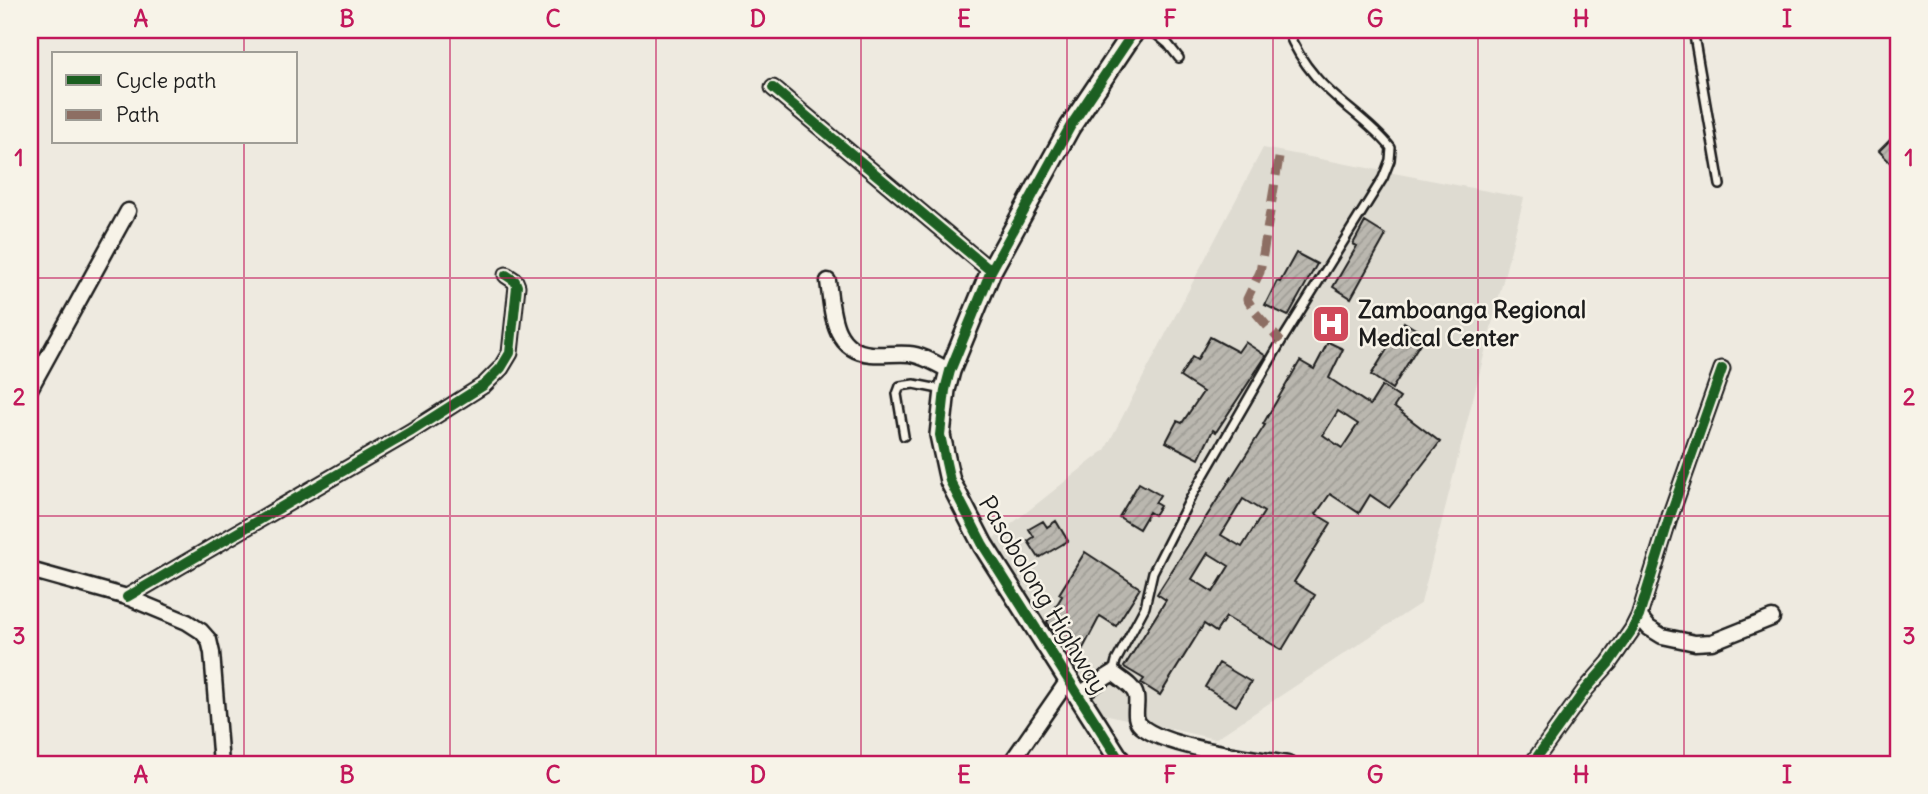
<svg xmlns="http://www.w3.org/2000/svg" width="1928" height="794" font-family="Delius,sans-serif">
  <defs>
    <pattern id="building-hatch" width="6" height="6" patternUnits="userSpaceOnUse" patternTransform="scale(1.75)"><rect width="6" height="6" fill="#bab7af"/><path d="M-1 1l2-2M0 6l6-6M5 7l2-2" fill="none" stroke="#9f9d96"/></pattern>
  </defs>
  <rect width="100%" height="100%" fill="#eeeae0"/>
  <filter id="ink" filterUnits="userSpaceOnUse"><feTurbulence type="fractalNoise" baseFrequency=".0143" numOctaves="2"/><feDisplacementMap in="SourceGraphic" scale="14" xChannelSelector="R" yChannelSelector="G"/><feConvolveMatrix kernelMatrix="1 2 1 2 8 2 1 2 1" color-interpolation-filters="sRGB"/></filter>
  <g filter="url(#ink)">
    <path fill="#dedbd1" d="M 1263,148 L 1524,198 L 1421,603 L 1215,739 L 1095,712 L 990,541 L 1105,450 Z"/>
    <path fill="url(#building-hatch)" stroke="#1c1c1c" stroke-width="2" fill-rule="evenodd" d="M 1898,132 L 1898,171 L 1879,151 Z
      M 1365,222 L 1386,235 L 1351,298 L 1333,287 L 1357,246 L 1353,244 Z
      M 1296,253 L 1317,264 L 1288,316 L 1265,305 L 1277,281 L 1280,282 Z
      M 1404,322 L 1425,335 L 1392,389 L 1371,375 Z
      M 1210,337 L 1238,352 L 1245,342 L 1266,356 L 1216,432 L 1213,430 L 1199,459 L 1166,442 L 1177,421 L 1182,423 L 1203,392 L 1180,377 L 1192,357 L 1197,360 Z
      M 1328,342 L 1343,349 L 1329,378 L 1370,405 L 1382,386 L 1400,398 L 1394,407 L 1440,442 L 1389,508 L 1370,495 L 1359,513 L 1330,494 L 1316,514 L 1331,523 L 1294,582 L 1315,595 L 1282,650 L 1226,617 L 1216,632 L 1204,624 L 1160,695 L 1141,683 L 1144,679 L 1124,667 L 1166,600 L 1157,594 L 1265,425 L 1263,424 L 1300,361 L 1314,369 ZM 1338,411 L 1358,424 L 1342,448 L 1323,435 ZM 1243,499 L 1264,512 L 1242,547 L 1221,535 ZM 1208,553 L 1229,566 L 1213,592 L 1192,579 Z
      M 1139,483 L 1160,495 L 1155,503 L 1160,506 L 1154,515 L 1149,512 L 1139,529 L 1119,517 Z
      M 1043,521 L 1047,527 L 1056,521 L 1068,541 L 1039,558 L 1028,541 L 1034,537 L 1029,529 Z
      M 1085,552 L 1140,588 L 1116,626 L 1100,616 L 1079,656 L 1061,644 L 1047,622 L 1062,596 L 1059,594 Z
      M 1219,663 L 1251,682 L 1236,706 L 1205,687 Z"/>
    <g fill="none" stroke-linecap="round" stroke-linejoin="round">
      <defs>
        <path id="lane" d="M 1151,30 L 1168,44 L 1179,58
          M 1693,30 L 1720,185
          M 904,436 L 897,394 L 900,386 L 914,384 L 944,390
          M 1113,673 L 1116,661 L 1145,607 L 1153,572 L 1190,499 L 1281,342 L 1383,178 L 1390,160 L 1391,148 C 1369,120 1337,103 1315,76 C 1303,62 1294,47 1287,30"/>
        <path id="street" d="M 773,88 L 991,271
          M 828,281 C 832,310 832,351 871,354 C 884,355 897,353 909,354 C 923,355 938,365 950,371
          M 30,389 L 128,211
          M 30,570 L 127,597 L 187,622 L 201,631 L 209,640 L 212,653 L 221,764
          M 127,597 L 410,432 L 484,385 L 501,368 L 510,353 L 517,286 L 515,281 L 506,275
          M 1639,616 L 1649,628 L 1662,636 L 1695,643 L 1712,642 L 1772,618
          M 1078,695 L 1113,673 C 1120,679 1134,686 1136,696 C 1138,706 1132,718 1141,726 C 1166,748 1254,758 1288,764
          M 1010,764 L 1069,679
          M 1532,764 L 1586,689 L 1609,663 L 1632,630 L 1639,616 L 1670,516 L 1722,369"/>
        <path id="secondary" d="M 1122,764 L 983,545 L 950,481 L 940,435 L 945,390 L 950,371 L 991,271 L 1070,127 L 1135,30"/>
      </defs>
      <use href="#lane" stroke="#1c1c1c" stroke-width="12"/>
      <use href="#street" stroke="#1c1c1c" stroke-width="19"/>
      <use href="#secondary" stroke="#1c1c1c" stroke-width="24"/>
      <use href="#lane" stroke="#f7f3e8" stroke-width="7"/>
      <use href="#street" stroke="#f7f3e8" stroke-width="14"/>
      <use href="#secondary" stroke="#f7f3e8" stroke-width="19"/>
      <path stroke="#8d6e63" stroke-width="9" stroke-dasharray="18 9" stroke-linecap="butt" d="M 1279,158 L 1260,272 L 1247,299 L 1255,312 L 1281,342"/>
      <defs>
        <path id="cycleway" d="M 773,88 L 991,271
          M 127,597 L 410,432 L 484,385 L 501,368 L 510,353 L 517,286 L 515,281 L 506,275
          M 1122,764 L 983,545 L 950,481 L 940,435 L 945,390 L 950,371 L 991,271 L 1070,127 L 1135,30
          M 1532,764 L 1586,689 L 1609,663 L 1632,630 L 1639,616 L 1670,516 L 1722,369"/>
      </defs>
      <use href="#cycleway" stroke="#f7f3e8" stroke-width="15"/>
      <use href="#cycleway" stroke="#1b5e20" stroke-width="10"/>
    </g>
  </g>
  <path fill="none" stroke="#c2185b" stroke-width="2" stroke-opacity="0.55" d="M 244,30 L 244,54M 450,30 L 450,764M 656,30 L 656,764M 861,30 L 861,764M 1067,30 L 1067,764M 1273,30 L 1273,764M 1478,30 L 1478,764M 1684,30 L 1684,764M 244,142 L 244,764M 30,278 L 1898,278M 30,516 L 1898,516"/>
  <defs>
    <symbol id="hospital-square" viewBox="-11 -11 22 22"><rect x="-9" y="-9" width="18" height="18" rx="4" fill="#d1495b" stroke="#f7f3e8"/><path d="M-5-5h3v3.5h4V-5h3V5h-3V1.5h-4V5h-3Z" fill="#fff"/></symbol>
  </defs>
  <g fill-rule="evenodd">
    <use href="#hospital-square" x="1309" y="302" width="44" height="44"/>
  </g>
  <g text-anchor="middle" stroke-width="5" stroke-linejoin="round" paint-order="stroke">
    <g font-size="24" font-weight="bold" fill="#1c1c1c" stroke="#f7f3e8" text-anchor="start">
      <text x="1358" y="318">Zamboanga Regional<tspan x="1358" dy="28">Medical Center</tspan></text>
    </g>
    <g font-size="24" fill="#1c1c1c" stroke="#f7f3e8">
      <text transform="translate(1043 595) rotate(59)" y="8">Pasobolong Highway</text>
    </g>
  </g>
  <rect width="1928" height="794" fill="none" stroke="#f7f3e8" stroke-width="77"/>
  <rect x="52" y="52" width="245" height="91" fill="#f7f3e8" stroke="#9f9d96" stroke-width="2"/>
  <rect x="66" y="75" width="35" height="10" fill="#1b5e20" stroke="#9f9d96" stroke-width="2"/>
  <text x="116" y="88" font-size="21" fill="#1c1c1c">Cycle path</text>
  <rect x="66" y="110" width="35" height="10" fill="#8d6e63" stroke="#9f9d96" stroke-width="2"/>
  <text x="116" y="122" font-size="21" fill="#1c1c1c">Path</text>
  <rect x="38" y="38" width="1852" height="718" fill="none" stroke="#c2185b" stroke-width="2.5"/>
  <g font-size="23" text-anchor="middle" font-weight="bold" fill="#c2185b">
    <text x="141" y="27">A</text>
    <text x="347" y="27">B</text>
    <text x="553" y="27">C</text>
    <text x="758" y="27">D</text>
    <text x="964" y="27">E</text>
    <text x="1170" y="27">F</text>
    <text x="1375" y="27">G</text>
    <text x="1581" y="27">H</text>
    <text x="1787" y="27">I</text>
    <text x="19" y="166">1</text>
    <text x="1909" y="166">1</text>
    <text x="19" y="405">2</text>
    <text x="1909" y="405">2</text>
    <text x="19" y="644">3</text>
    <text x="1909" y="644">3</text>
    <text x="141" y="783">A</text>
    <text x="347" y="783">B</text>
    <text x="553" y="783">C</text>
    <text x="758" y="783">D</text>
    <text x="964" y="783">E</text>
    <text x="1170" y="783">F</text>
    <text x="1375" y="783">G</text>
    <text x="1581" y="783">H</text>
    <text x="1787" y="783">I</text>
  </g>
</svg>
